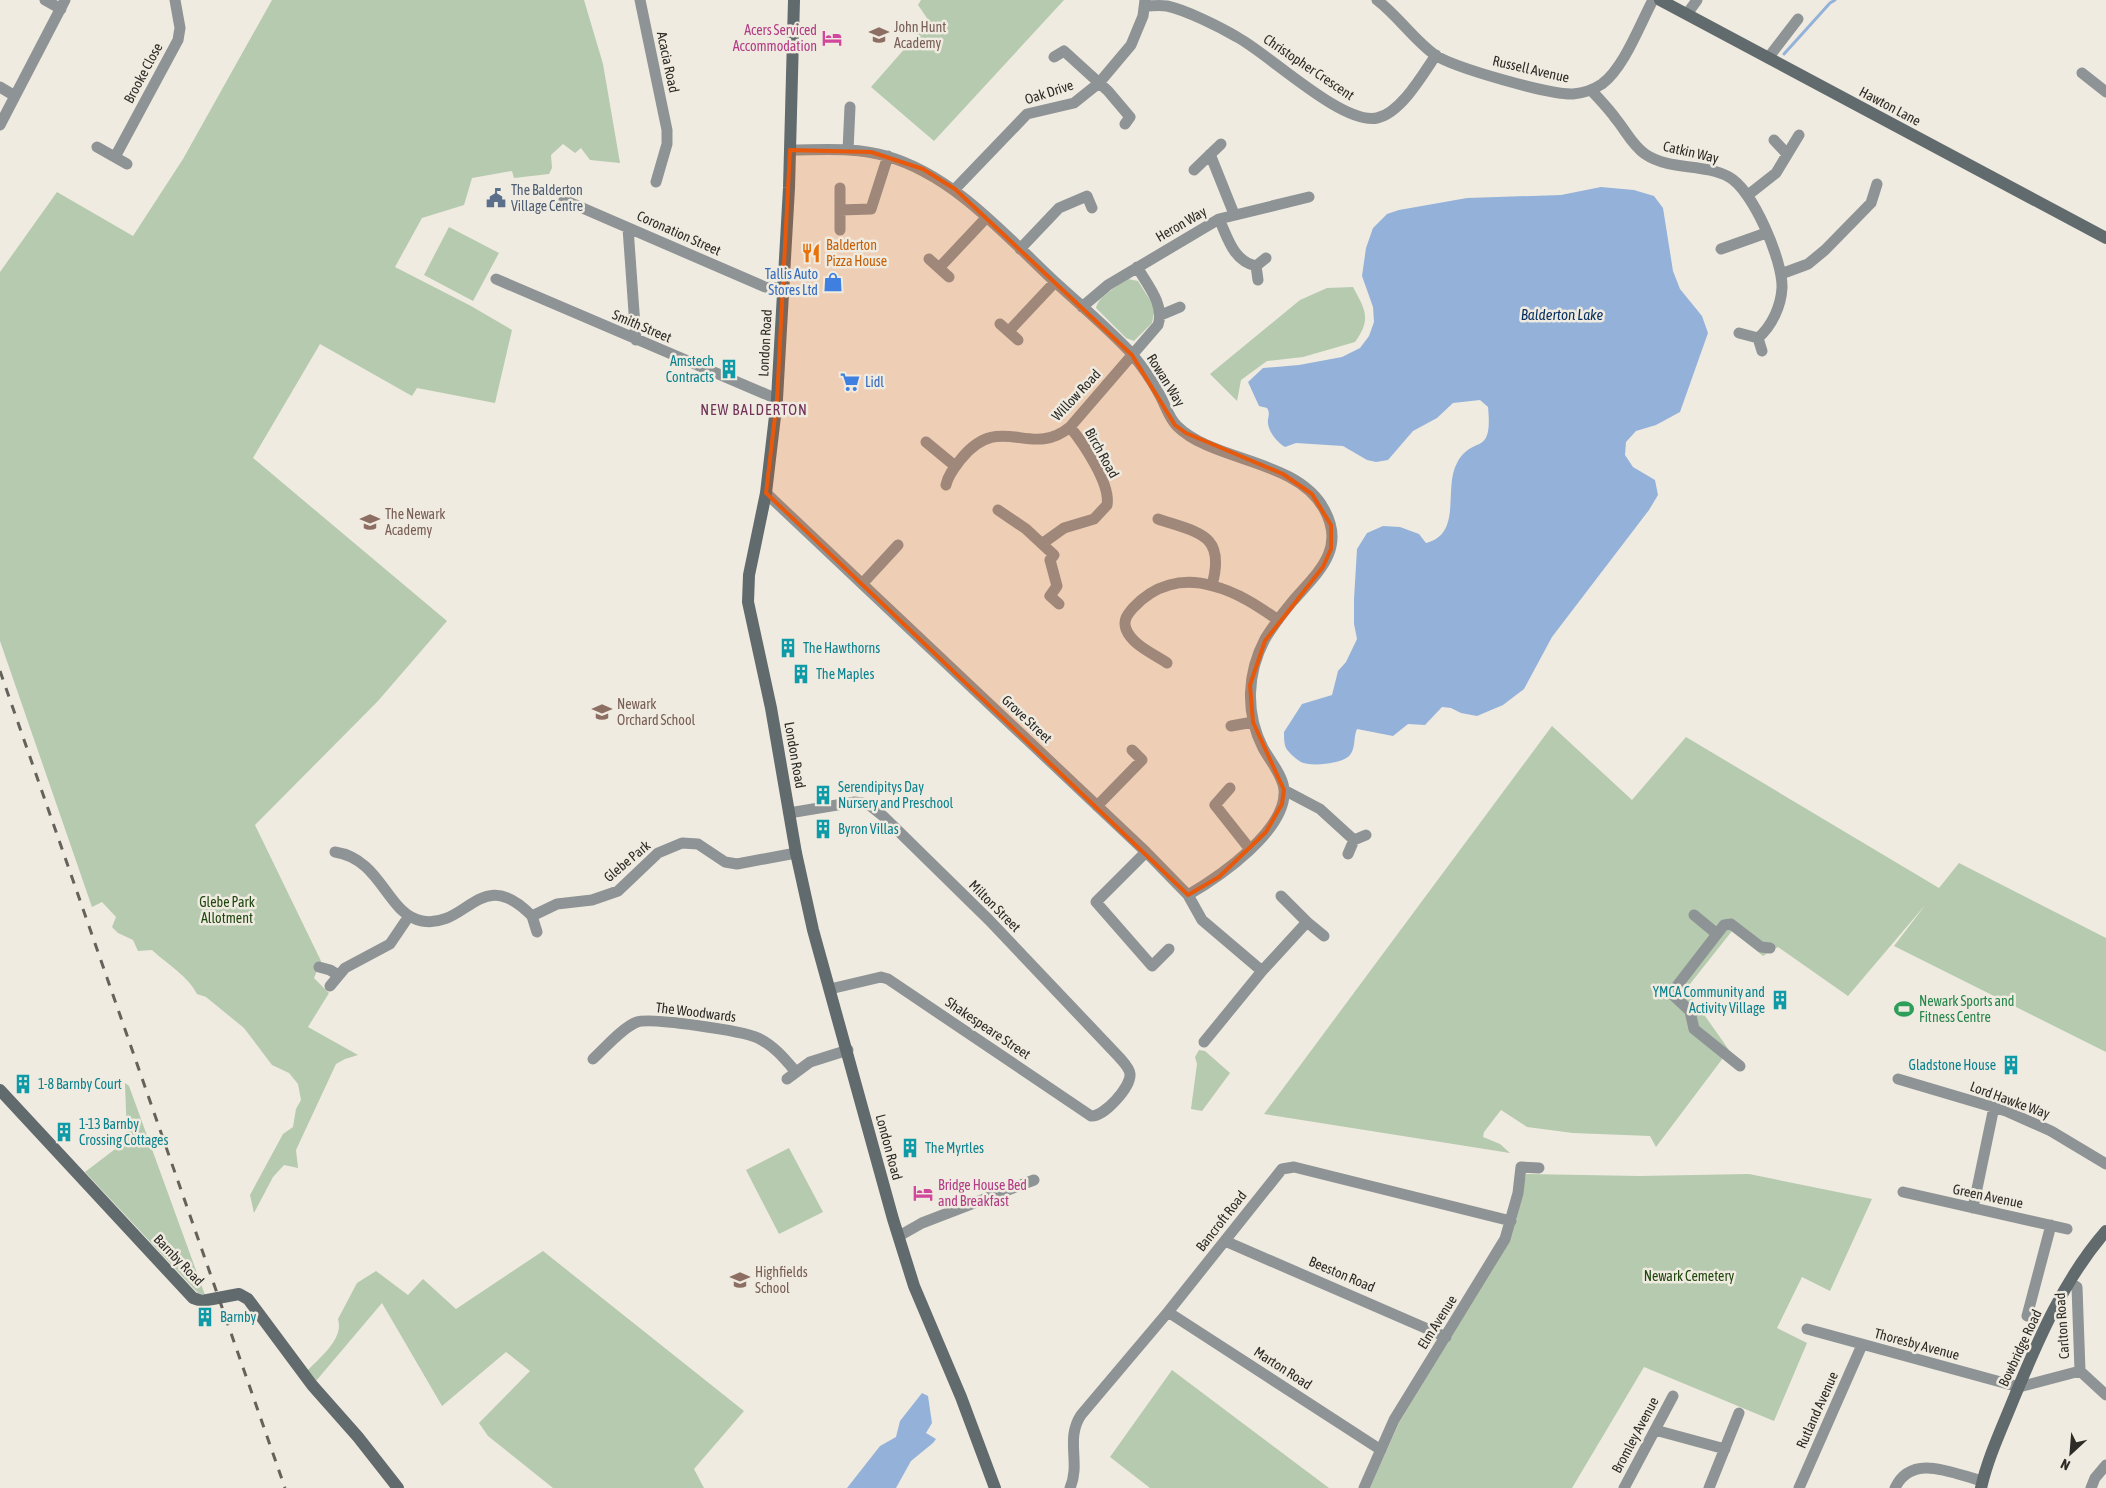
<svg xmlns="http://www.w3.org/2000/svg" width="2106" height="1488" font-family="'Asap Condensed',sans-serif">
  <rect width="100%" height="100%" fill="#f0ebe0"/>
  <path fill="#b5caae" d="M 272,0 L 584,0 L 603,64 L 620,163 L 590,160 L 581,148 L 575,153 L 563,144 L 551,155 L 552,168 L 549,174 L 514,178 L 512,171 L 472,178 L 464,205 L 422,218 L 395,267 L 471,306 L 512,330 L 495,403 L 417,388 L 412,396 L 320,344 L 253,458 L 447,621 L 378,701 L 255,825 L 321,961 L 314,978 L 329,993 L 308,1027 L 358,1055 L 345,1059 L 336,1064 L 296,1150 L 298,1168 L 284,1165 L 273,1177 L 254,1213 L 250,1195 L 283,1134 L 293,1127 L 296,1109 L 301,1100 L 298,1084 L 289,1073 L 272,1065 L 244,1028 L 206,997 L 197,994 C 188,976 167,964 152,950 L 138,951 L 133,940 L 118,933 L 112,927 L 116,917 L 102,902 L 92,907 L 0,641 L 0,272 L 57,192 L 133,236 L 183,159 Z
    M 921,0 L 1064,0 L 934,141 L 871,87 L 929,21 L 918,5 Z
    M 449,227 L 499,253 L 473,301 L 424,275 Z
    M 1128,279 L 1138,281 L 1155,308 L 1152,323 L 1134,341 L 1126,338 L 1096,308 C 1099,295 1117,287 1128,279 Z
    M 1353,287 C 1365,310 1372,318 1355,342 L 1303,357 L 1267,361 L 1241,380 L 1237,401 L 1210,374 L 1300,300 L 1327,288 Z
    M 1552,726 L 1632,800 L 1686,737 L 1939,888 L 1959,863 L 2106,938 L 2106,1052 L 1894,946 L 1926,904 L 1848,996 L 1778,947 L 1763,956 L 1732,931 L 1686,989 L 1729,1050 L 1656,1147 L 1650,1136 L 1573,1133 L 1527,1127 L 1501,1110 L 1484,1132 L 1483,1137 L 1500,1144 L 1510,1153 L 1264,1114 Z
    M 1199,1050 L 1205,1051 L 1230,1073 L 1202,1111 L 1191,1109 L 1197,1064 L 1195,1057 Z
    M 125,1083 L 129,1086 L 205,1295 L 198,1293 L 85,1172 L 127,1140 Z
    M 789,1148 L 823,1212 L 779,1234 L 746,1170 Z
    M 1526,1174 L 1639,1176 L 1749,1174 L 1872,1199 L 1830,1291 L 1802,1277 L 1777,1328 L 1807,1343 L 1774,1421 L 1644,1367 L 1572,1488 L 1370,1488 L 1399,1423 L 1501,1253 L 1516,1221 Z
    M 543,1251 L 744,1411 L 694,1469 L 704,1488 L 553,1488 L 488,1436 L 479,1423 L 530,1371 L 506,1352 L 442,1406 L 382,1303 L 316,1381 L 307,1371 C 320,1357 344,1339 338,1319 L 357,1283 L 376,1271 L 408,1295 L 423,1279 L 456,1309 Z
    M 1172,1370 L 1329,1488 L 1150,1488 L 1110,1457 Z"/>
  <path fill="#94b2d9" d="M 1601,187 L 1634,190 L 1654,196 L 1663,208 L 1673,271 L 1680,289 L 1702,316 L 1708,333 L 1680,412 L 1656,425 L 1636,431 L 1626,442 L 1625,455 L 1633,467 L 1655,480 L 1658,495 L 1649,510 L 1552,637 L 1524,689 L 1503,705 L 1477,716 L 1461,713 L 1451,708 L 1442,707 L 1425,725 L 1408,724 L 1393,736 L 1357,729 C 1353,738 1356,747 1350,755 C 1343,764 1310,767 1301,762 C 1297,760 1288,752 1286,748 C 1284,744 1284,737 1284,732 L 1302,704 L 1332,695 L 1338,671 L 1346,662 L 1357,639 L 1354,624 L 1354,599 L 1357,549 L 1367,533 L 1383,526 L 1400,527 L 1419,534 L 1426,543 C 1463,534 1443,488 1457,463 C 1473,433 1493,459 1488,407 L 1480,400 L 1453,403 L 1437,418 L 1413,431 L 1388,460 L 1376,462 L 1367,460 L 1343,446 L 1296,443 L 1285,447 C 1277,442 1270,434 1268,424 C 1267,418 1271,414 1267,408 L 1259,406 L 1248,382 L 1263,368 L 1299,365 L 1342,357 L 1360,348 L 1369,336 L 1374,322 L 1373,307 L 1362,276 L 1366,248 L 1373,228 L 1387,214 L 1399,210 L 1467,198 L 1561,195 Z
    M 922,1393 L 928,1396 L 932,1423 L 926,1433 L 936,1439 L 933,1443 L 911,1461 L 896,1488 L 847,1488 L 880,1446 L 896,1437 L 900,1421 Z"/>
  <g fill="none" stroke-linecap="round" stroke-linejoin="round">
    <path stroke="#94b2d9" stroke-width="3" d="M 1784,54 L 1830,3 L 1835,0"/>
    <path stroke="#8e9395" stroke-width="11" d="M 45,0 L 61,9
      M 640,0 L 667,130 L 667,144 L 656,182
      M 1377,0 C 1398,16 1414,40 1435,55 C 1455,68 1550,95 1573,94 C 1584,93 1593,90 1602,84 C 1624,68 1640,24 1653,0
      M 1145,6 C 1152,6 1160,5 1167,6 C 1186,10 1220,27 1237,37 C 1269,54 1342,125 1377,118 C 1401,113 1423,74 1436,55
      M 1687,14 L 1697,0
      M 1054,57 L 1064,51 L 1108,91 L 1130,117 L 1125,124
      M 1768,58 L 1798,19
      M 2082,73 L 2106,92
      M 0,87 L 15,96
      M 1591,90 C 1600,100 1609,109 1616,119 C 1626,131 1632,145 1645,154 C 1670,171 1704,163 1729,177 C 1753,190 1783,261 1782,288 C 1781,306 1772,326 1758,338
      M 0,125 L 65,0
      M 1774,140 L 1787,154
      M 97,147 L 127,164
      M 790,150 C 822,150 855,147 886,156 C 953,175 1003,233 1053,280 C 1079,304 1108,328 1132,354 C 1141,365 1151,379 1158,392 C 1165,403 1168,417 1177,426 C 1213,462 1297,459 1324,509 C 1347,550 1316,574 1292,602 C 1282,614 1273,626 1265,639 C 1247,673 1245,713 1263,748 C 1270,761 1282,774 1284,789 C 1288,830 1219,877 1188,895
      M 848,150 L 850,107
      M 1210,154 L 1234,214
      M 115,157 L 178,40 L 180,28 L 175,0
      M 1194,170 L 1221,144
      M 955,189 L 1027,114 L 1074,103 L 1099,83 L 1131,45 L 1143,16 L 1145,0
      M 1748,195 L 1776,173 L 1799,135
      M 564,200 L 765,287 L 783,288
      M 840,210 L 871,209 L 888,156
      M 1219,219 C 1228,238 1233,261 1256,266 L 1266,258
      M 628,228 L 636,340
      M 840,230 L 840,188
      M 1020,249 L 1059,208 L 1087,196 L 1092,208
      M 1721,249 L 1766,233
      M 929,259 L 949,277
      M 1256,266 L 1258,280
      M 939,268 L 986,218
      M 1781,274 L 1808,264 L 1825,250 L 1871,203 L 1877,184
      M 496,279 L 777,399
      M 1082,307 L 1108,285 L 1219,219 L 1309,197
      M 1161,315 L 1180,307
      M 1000,324 L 1018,340
      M 1009,331 L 1055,282
      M 1739,333 L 1758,338 L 1762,351
      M 926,442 L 955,466
      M 946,485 C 948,475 955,467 961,459 C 1000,410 1030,460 1070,427 L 1158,325 C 1165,305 1147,284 1137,267
      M 766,493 L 1146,852 L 1188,895 L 1202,920 L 1262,971
      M 998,510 L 1026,529 L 1054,555 L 1050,560 L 1057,586 L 1050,596 L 1059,604
      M 1158,519 C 1199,533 1226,534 1212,585
      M 1043,543 L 1064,528 L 1094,519 L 1107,505 C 1111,484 1083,443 1070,427
      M 862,584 L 898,545
      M 1167,663 C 1154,654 1132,645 1126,629 C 1123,620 1127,615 1133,608 C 1154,585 1182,577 1213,586 C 1237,592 1258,606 1278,620
      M 1231,726 L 1253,722
      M 1230,788 L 1215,805 L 1249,848
      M 1284,790 L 1320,809 L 1354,840
      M 1097,806 L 1142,760 L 1132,750
      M 789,813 L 855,802 L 868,804 L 883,816 L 989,920 L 1119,1057 C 1123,1062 1129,1067 1130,1074 C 1131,1087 1104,1117 1091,1116 L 888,979 L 881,977 L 830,989
      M 335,852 C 382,859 387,915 422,921 C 468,929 480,863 532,916 L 557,904 L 592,900 L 618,891 L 658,853 L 682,843 L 698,844 L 725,862 L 737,864 L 796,853
      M 1146,852 L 1096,902 L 1152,966 L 1169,949
      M 1348,854 L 1354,840 L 1366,835
      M 1694,915 L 1717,934
      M 532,916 L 537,932
      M 1307,922 L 1324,936
      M 319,967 L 330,970 L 338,975
      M 330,986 L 345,968 L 390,944 L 409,916
      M 1204,1042 L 1262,971 L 1307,922 L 1281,896
      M 593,1059 C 604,1049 623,1027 637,1022 C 651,1017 743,1031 758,1038 C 774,1046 784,1058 795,1071
      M 1740,1066 L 1694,1029 L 1690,1011 L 1674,996 L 1673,991 L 1724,925 L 1731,924 L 1761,947 L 1770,948
      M 787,1079 L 810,1062 L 848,1050
      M 1898,1079 L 2006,1111 L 2051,1131 L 2106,1164
      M 1903,1192 L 2067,1229
      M 1973,1208 L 1994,1107
      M 899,1236 L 922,1223 L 1034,1180
      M 1225,1241 L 1446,1337
      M 2069,1283 L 2077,1287 L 2080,1371 L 2106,1395
      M 1168,1312 L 1381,1450
      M 2027,1316 L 2051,1225
      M 1807,1329 L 2019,1387 L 2080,1371
      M 1655,1430 L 1725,1449
      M 1070,1488 C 1081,1463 1065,1439 1081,1415 L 1168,1312 L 1282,1169 L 1294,1167 L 1511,1221
      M 1364,1488 L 1394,1420 L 1505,1239 L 1518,1193 L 1521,1167 L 1539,1168
      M 1624,1488 L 1673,1396
      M 1709,1488 L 1739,1413
      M 1799,1488 L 1862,1345
      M 1895,1488 C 1912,1452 1954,1474 1982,1481
      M 2091,1488 L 2095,1478 L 2106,1465"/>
    <path stroke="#616a6c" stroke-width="12" d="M 794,0 L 789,188 L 777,399 L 766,493 L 749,575 L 748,602 L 771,708 L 796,853 L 813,930 L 893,1219 L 914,1286 L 961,1397 L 995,1488
      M 1660,0 L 2106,238
      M 0,1090 L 193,1298 L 202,1301 L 239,1294 L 248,1299 L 312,1385 L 358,1437 L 398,1488
      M 1981,1488 C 1988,1457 2002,1428 2014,1398 C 2038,1340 2064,1279 2106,1231"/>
    <path stroke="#64625b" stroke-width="3" stroke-dasharray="9 9" stroke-linecap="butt" d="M 0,671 L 285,1488"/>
  </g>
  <path fill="#e8590c" fill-opacity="0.2" stroke="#e8590c" stroke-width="4" stroke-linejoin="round" d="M 790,150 L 871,152 L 923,169 L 955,189 L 1132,355 L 1175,425 L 1186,433 L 1283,474 L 1312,494 L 1331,525 L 1331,549 L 1323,567 L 1265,641 L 1250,685 L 1253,722 L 1284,790 L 1282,804 L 1266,832 L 1219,877 L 1188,895 L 766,493 L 777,399 Z"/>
  <defs>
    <symbol id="school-bare" viewBox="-9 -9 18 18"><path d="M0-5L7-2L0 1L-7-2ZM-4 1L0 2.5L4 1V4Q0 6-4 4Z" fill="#8d6e63" stroke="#f0ebe0" stroke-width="2.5" paint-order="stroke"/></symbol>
    <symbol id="hotel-bare" viewBox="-9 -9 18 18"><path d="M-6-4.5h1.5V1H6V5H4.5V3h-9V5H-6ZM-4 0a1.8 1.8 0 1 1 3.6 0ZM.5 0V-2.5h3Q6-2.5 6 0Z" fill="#d1479c" stroke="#f0ebe0" stroke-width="2.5" paint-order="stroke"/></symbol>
    <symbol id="civic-bare" viewBox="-9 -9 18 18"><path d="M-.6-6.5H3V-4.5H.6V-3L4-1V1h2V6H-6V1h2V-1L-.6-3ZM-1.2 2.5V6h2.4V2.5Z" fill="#5c6f8a" stroke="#f0ebe0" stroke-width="2.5" paint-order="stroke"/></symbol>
    <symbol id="restaurant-bare" viewBox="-9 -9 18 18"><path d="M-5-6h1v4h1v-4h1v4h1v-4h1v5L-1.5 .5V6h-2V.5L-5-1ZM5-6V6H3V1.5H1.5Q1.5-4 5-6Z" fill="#e8710a" stroke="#f0ebe0" stroke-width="2.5" paint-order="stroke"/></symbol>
    <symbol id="shop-bare" viewBox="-9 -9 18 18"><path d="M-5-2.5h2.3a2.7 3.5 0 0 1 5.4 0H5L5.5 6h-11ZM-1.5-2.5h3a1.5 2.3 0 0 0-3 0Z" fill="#3f7fe0" stroke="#f0ebe0" stroke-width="2.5" paint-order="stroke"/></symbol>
    <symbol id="building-bare" viewBox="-9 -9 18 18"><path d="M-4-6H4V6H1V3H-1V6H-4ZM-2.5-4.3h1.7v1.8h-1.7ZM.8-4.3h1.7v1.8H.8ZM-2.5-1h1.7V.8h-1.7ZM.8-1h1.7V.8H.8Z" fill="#0f9aa8" stroke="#f0ebe0" stroke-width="2.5" paint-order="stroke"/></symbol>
    <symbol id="supermarket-bare" viewBox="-9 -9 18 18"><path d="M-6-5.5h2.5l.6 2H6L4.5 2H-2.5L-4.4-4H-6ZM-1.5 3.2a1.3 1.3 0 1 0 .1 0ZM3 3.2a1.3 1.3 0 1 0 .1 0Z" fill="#3f7fe0" stroke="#f0ebe0" stroke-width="2.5" paint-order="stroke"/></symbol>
    <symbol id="stadium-bare" viewBox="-9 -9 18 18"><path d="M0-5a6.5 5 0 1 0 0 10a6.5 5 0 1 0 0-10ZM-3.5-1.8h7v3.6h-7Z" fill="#2e9e5b" stroke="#f0ebe0" stroke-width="2.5" paint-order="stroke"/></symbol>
  </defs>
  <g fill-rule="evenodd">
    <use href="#school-bare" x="865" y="21" width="28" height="28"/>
    <use href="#hotel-bare" x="818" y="24" width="28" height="28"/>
    <use href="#civic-bare" x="482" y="184" width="28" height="28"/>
    <use href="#restaurant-bare" x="797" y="239" width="28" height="28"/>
    <use href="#shop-bare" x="819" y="268" width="28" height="28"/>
    <use href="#building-bare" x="715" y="355" width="28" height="28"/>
    <use href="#supermarket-bare" x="836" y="368" width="28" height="28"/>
    <use href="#school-bare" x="356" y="508" width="28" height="28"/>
    <use href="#building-bare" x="774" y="634" width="28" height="28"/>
    <use href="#building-bare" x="787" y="660" width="28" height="28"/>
    <use href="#school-bare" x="588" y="698" width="28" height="28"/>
    <use href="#building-bare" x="809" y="781" width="28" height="28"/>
    <use href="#building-bare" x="809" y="815" width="28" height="28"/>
    <use href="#building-bare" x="1766" y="986" width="28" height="28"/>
    <use href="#stadium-bare" x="1890" y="995" width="28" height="28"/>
    <use href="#building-bare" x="1997" y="1051" width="28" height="28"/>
    <use href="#building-bare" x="9" y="1070" width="28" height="28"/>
    <use href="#building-bare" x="50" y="1118" width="28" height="28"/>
    <use href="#building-bare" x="896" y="1134" width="28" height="28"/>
    <use href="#hotel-bare" x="909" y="1179" width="28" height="28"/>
    <use href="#school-bare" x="726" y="1266" width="28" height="28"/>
    <use href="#building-bare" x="191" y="1303" width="28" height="28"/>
  </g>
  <g text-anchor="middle" stroke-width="5" stroke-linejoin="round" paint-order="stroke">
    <g font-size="14" fill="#785e54" stroke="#f0ebe0" text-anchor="start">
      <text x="894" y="32">John Hunt<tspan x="894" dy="16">Academy</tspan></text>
      <text x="385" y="519">The Newark<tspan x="385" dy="16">Academy</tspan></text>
      <text x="617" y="709">Newark<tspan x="617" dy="16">Orchard School</tspan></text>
      <text x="755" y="1277">Highfields<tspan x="755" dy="16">School</tspan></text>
    </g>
    <g font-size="14" fill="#b23c85" stroke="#f0ebe0" text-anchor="end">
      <text x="817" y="35">Acers Serviced<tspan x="817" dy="16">Accommodation</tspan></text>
      <text x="938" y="1190" text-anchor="start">Bridge House Bed<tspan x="938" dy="16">and Breakfast</tspan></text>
    </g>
    <g font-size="14" fill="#2c2b26" stroke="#f0ebe0">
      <text transform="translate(668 62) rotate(78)" y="5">Acacia Road</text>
      <text transform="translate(1309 67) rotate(34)" y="5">Christopher Crescent</text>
      <text transform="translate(1531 69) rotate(13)" y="5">Russell Avenue</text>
      <text transform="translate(143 73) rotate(-62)" y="5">Brooke Close</text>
      <text transform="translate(1049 92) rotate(-18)" y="5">Oak Drive</text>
      <text transform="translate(1890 106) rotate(28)" y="5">Hawton Lane</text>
      <text transform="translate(1691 152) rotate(13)" y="5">Catkin Way</text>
      <text transform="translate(1181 224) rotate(-30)" y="5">Heron Way</text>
      <text transform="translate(679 233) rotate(24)" y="5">Coronation Street</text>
      <text transform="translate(642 326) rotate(23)" y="5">Smith Street</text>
      <text transform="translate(765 343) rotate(-87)" y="5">London Road</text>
      <text transform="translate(1166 380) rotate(58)" y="5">Rowan Way</text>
      <text transform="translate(1076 395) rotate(-47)" y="5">Willow Road</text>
      <text transform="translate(1102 453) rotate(61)" y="5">Birch Road</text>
      <text transform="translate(1027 719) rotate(43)" y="5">Grove Street</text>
      <text transform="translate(795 755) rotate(80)" y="5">London Road</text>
      <text transform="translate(627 861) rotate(-40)" y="5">Glebe Park</text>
      <text transform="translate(995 906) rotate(45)" y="5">Milton Street</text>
      <text transform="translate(696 1012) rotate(7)" y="5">The Woodwards</text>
      <text transform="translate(988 1028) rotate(34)" y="5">Shakespeare Street</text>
      <text transform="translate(2010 1100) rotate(20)" y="5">Lord Hawke Way</text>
      <text transform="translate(889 1147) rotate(75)" y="5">London Road</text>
      <text transform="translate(1988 1196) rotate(12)" y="5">Green Avenue</text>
      <text transform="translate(1221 1221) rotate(-52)" y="5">Bancroft Road</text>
      <text transform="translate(179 1260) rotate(46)" y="5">Barnby Road</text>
      <text transform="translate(1342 1274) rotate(23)" y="5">Beeston Road</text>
      <text transform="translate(1437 1322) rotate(-58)" y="5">Elm Avenue</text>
      <text transform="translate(2062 1326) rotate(-94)" y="5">Carlton Road</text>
      <text transform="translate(1917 1344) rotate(15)" y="5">Thoresby Avenue</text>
      <text transform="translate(2020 1348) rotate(-65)" y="5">Bowbridge Road</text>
      <text transform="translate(1283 1368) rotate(33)" y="5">Marton Road</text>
      <text transform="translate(1817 1410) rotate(-66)" y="5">Rutland Avenue</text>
      <text transform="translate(1635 1435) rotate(-62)" y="5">Bromley Avenue</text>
    </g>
    <g font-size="14" fill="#4e5e75" stroke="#f0ebe0" text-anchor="start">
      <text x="511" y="195">The Balderton<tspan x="511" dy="16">Village Centre</tspan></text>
    </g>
    <g font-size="14" fill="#c56008" stroke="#f0ebe0" text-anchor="start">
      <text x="826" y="250">Balderton<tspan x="826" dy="16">Pizza House</tspan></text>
    </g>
    <g font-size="14" fill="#366cbe" stroke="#f0ebe0" text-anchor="end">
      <text x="818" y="279">Tallis Auto<tspan x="818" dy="16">Stores Ltd</tspan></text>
      <text x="865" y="387" text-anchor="start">Lidl</text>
    </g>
    <g font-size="14" fill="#0d838f" stroke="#f0ebe0" text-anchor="start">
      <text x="714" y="366" text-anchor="end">Amstech<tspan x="714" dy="16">Contracts</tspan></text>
      <text x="803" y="653">The Hawthorns</text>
      <text x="816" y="679">The Maples</text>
      <text x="838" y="792">Serendipitys Day<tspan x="838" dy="16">Nursery and Preschool</tspan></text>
      <text x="838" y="834">Byron Villas</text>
      <text x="1765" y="997" text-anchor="end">YMCA Community and<tspan x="1765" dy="16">Activity Village</tspan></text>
      <text x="1996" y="1070" text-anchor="end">Gladstone House</text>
      <text x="38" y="1089">1-8 Barnby Court</text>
      <text x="79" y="1129">1-13 Barnby<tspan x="79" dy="16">Crossing Cottages</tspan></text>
      <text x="925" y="1153">The Myrtles</text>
      <text x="220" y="1322">Barnby</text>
    </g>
    <g font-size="14" fill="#1f470e" stroke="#f0ebe0">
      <text x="227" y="907">Glebe Park<tspan x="227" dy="16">Allotment</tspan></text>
      <text x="1689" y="1281">Newark Cemetery</text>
    </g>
    <g font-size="14" fill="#27864d" stroke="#f0ebe0" text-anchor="start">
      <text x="1919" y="1006">Newark Sports and<tspan x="1919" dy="16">Fitness Centre</tspan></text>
    </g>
    <g font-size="15" font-style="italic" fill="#062f5f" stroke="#f0ebe0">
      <text x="1562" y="320">Balderton Lake</text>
    </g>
    <g font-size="15" letter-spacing="1" fill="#703258" stroke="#f0ebe0">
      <text x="754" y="415">NEW BALDERTON</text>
    </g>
  </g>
  <g transform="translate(2071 1453) rotate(206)" stroke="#f0ebe0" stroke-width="4" paint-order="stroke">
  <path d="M0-4L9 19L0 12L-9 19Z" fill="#2c2b26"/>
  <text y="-8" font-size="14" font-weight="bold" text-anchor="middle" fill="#2c2b26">N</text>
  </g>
</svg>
